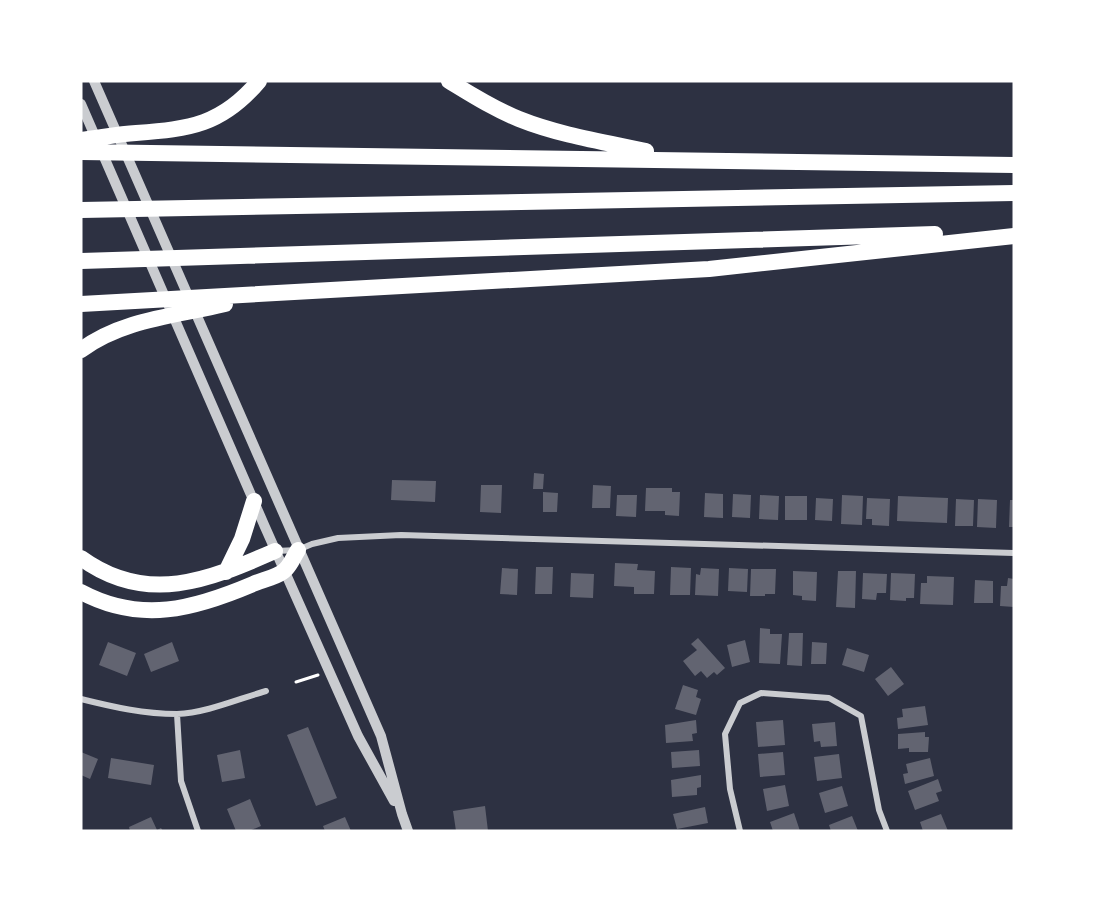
<svg xmlns="http://www.w3.org/2000/svg" width="1095" height="912" font-family="'Exo 2',sans-serif">
  <rect width="100%" height="100%" fill="#2d3142"/>
  <path fill="#626471" d="M 534,473 L 544,474 L 543,489 L 533,489 Z
    M 392,480 L 436,481 L 435,502 L 391,500 Z
    M 481,485 L 502,485 L 501,513 L 480,512 Z
    M 593,485 L 611,486 L 610,508 L 592,508 Z
    M 646,488 L 672,488 L 672,492 L 680,492 L 679,516 L 665,515 L 665,511 L 645,511 Z
    M 543,492 L 558,493 L 557,512 L 543,512 Z
    M 705,493 L 723,494 L 723,518 L 704,517 Z
    M 733,494 L 751,495 L 750,518 L 732,517 Z
    M 617,495 L 637,495 L 636,517 L 616,516 Z
    M 760,495 L 779,496 L 778,520 L 759,519 Z
    M 842,495 L 863,496 L 862,525 L 841,524 Z
    M 785,496 L 807,496 L 807,520 L 785,520 Z
    M 898,496 L 948,498 L 947,523 L 897,521 Z
    M 816,498 L 833,499 L 832,521 L 815,520 Z
    M 867,498 L 890,499 L 889,526 L 872,525 L 872,519 L 866,519 Z
    M 956,499 L 974,500 L 973,526 L 955,526 Z
    M 978,499 L 997,500 L 996,528 L 977,527 Z
    M 1010,500 L 1014,500 L 1014,527 L 1009,527 Z
    M 615,563 L 638,564 L 637,570 L 655,571 L 654,594 L 634,594 L 634,587 L 614,586 Z
    M 536,567 L 553,567 L 552,594 L 535,594 Z
    M 671,567 L 691,568 L 690,595 L 670,595 Z
    M 502,568 L 518,569 L 517,595 L 500,594 Z
    M 701,568 L 719,569 L 718,596 L 695,595 L 696,574 L 700,575 Z
    M 729,568 L 748,569 L 747,592 L 728,591 Z
    M 751,569 L 776,569 L 775,594 L 765,594 L 765,596 L 750,596 Z
    M 793,571 L 817,572 L 816,601 L 802,600 L 802,596 L 793,595 Z
    M 838,571 L 856,571 L 855,608 L 836,607 Z
    M 571,573 L 594,574 L 593,598 L 570,597 Z
    M 863,573 L 887,574 L 886,593 L 877,593 L 876,600 L 862,599 Z
    M 891,573 L 915,574 L 914,598 L 906,598 L 906,601 L 890,600 Z
    M 927,576 L 954,577 L 953,605 L 920,604 L 921,583 L 927,583 Z
    M 1008,578 L 1014,579 L 1014,607 L 1000,606 L 1001,586 L 1007,586 Z
    M 975,580 L 993,581 L 993,603 L 974,603 Z
    M 760,628 L 770,629 L 770,634 L 782,634 L 780,664 L 759,663 Z
    M 789,633 L 803,633 L 802,666 L 787,665 Z
    M 698,638 L 725,668 L 717,675 L 714,672 L 707,678 L 701,671 L 695,676 L 683,661 L 697,650 L 691,644 Z
    M 745,640 L 750,662 L 732,667 L 727,645 Z
    M 108,642 L 136,653 L 127,676 L 99,665 Z
    M 172,642 L 179,661 L 151,672 L 144,654 Z
    M 812,642 L 827,643 L 826,664 L 811,664 Z
    M 847,648 L 869,655 L 864,672 L 842,665 Z
    M 891,667 L 904,684 L 888,696 L 875,679 Z
    M 683,685 L 698,690 L 696,697 L 701,699 L 696,715 L 675,709 Z
    M 925,706 L 928,725 L 898,729 L 897,718 L 903,717 L 902,709 Z
    M 696,720 L 697,733 L 692,734 L 693,741 L 666,743 L 665,725 Z
    M 783,720 L 785,745 L 758,747 L 756,722 Z
    M 835,722 L 837,746 L 821,747 L 820,741 L 814,742 L 812,724 Z
    M 308,727 L 337,798 L 316,806 L 287,735 Z
    M 925,732 L 925,737 L 929,737 L 928,752 L 909,752 L 909,748 L 898,749 L 898,734 Z
    M 240,750 L 245,778 L 222,782 L 217,755 Z
    M 699,750 L 700,766 L 672,768 L 671,752 Z
    M 81,752 L 98,759 L 90,779 L 81,775 Z
    M 783,752 L 785,775 L 760,777 L 758,754 Z
    M 839,754 L 842,778 L 817,781 L 814,757 Z
    M 111,758 L 154,765 L 151,785 L 108,778 Z
    M 930,758 L 934,776 L 905,784 L 903,774 L 908,773 L 906,764 Z
    M 701,775 L 701,787 L 697,788 L 697,795 L 672,797 L 671,780 Z
    M 938,779 L 942,791 L 936,793 L 939,801 L 915,810 L 908,791 Z
    M 785,785 L 789,806 L 767,811 L 763,789 Z
    M 842,786 L 848,806 L 825,813 L 819,793 Z
    M 250,799 L 261,826 L 249,831 L 236,831 L 227,809 Z
    M 485,806 L 488,831 L 456,831 L 453,811 Z
    M 705,807 L 708,823 L 677,829 L 673,814 Z
    M 794,813 L 800,831 L 773,831 L 770,822 Z
    M 941,814 L 948,831 L 923,831 L 920,822 Z
    M 852,816 L 858,831 L 831,831 L 829,825 Z
    M 151,817 L 157,830 L 161,828 L 163,831 L 130,831 L 129,827 Z
    M 345,817 L 351,831 L 325,831 L 323,826 Z"/>
  <g fill="none" stroke-linecap="round" stroke-linejoin="round">
    <path stroke="#fff" stroke-width="3" d="M 296,682 L 318,675"/>
    <path stroke="#caccd0" stroke-width="6" d="M 276,551 L 298,550 L 312,544 L 338,538 L 401,535 L 1014,553
      M 81,699 C 113,707 144,714 177,714 C 206,713 238,699 266,691
      M 177,714 L 181,781 L 198,831
      M 740,831 L 730,789 L 725,734 L 740,703 L 761,693 L 829,698 L 861,716 L 879,810 L 887,831"/>
    <path stroke="#caccd0" stroke-width="10" d="M 94,81 L 381,736 L 402,814 L 408,831
      M 81,104 L 265,527 L 358,736 L 394,801"/>
    <path stroke="#fff" stroke-width="16" d="M 449,81 C 472,95 494,109 519,119 C 559,135 604,142 646,151
      M 81,140 C 99,138 118,134 136,133 C 190,129 222,125 259,81
      M 81,152 L 1014,165
      M 81,210 L 1014,193
      M 81,261 L 935,234
      M 81,304 L 709,269 L 1014,236
      M 81,350 C 123,319 176,316 225,304
      M 81,558 C 147,606 209,580 275,551
      M 226,572 L 242,539 L 254,501
      M 81,592 C 141,624 194,609 253,584 C 262,580 279,577 286,569 C 291,564 294,556 298,550"/>
  </g>
  <rect width="1095" height="912" fill="none" stroke="#ffffff" stroke-width="165"/>
</svg>
